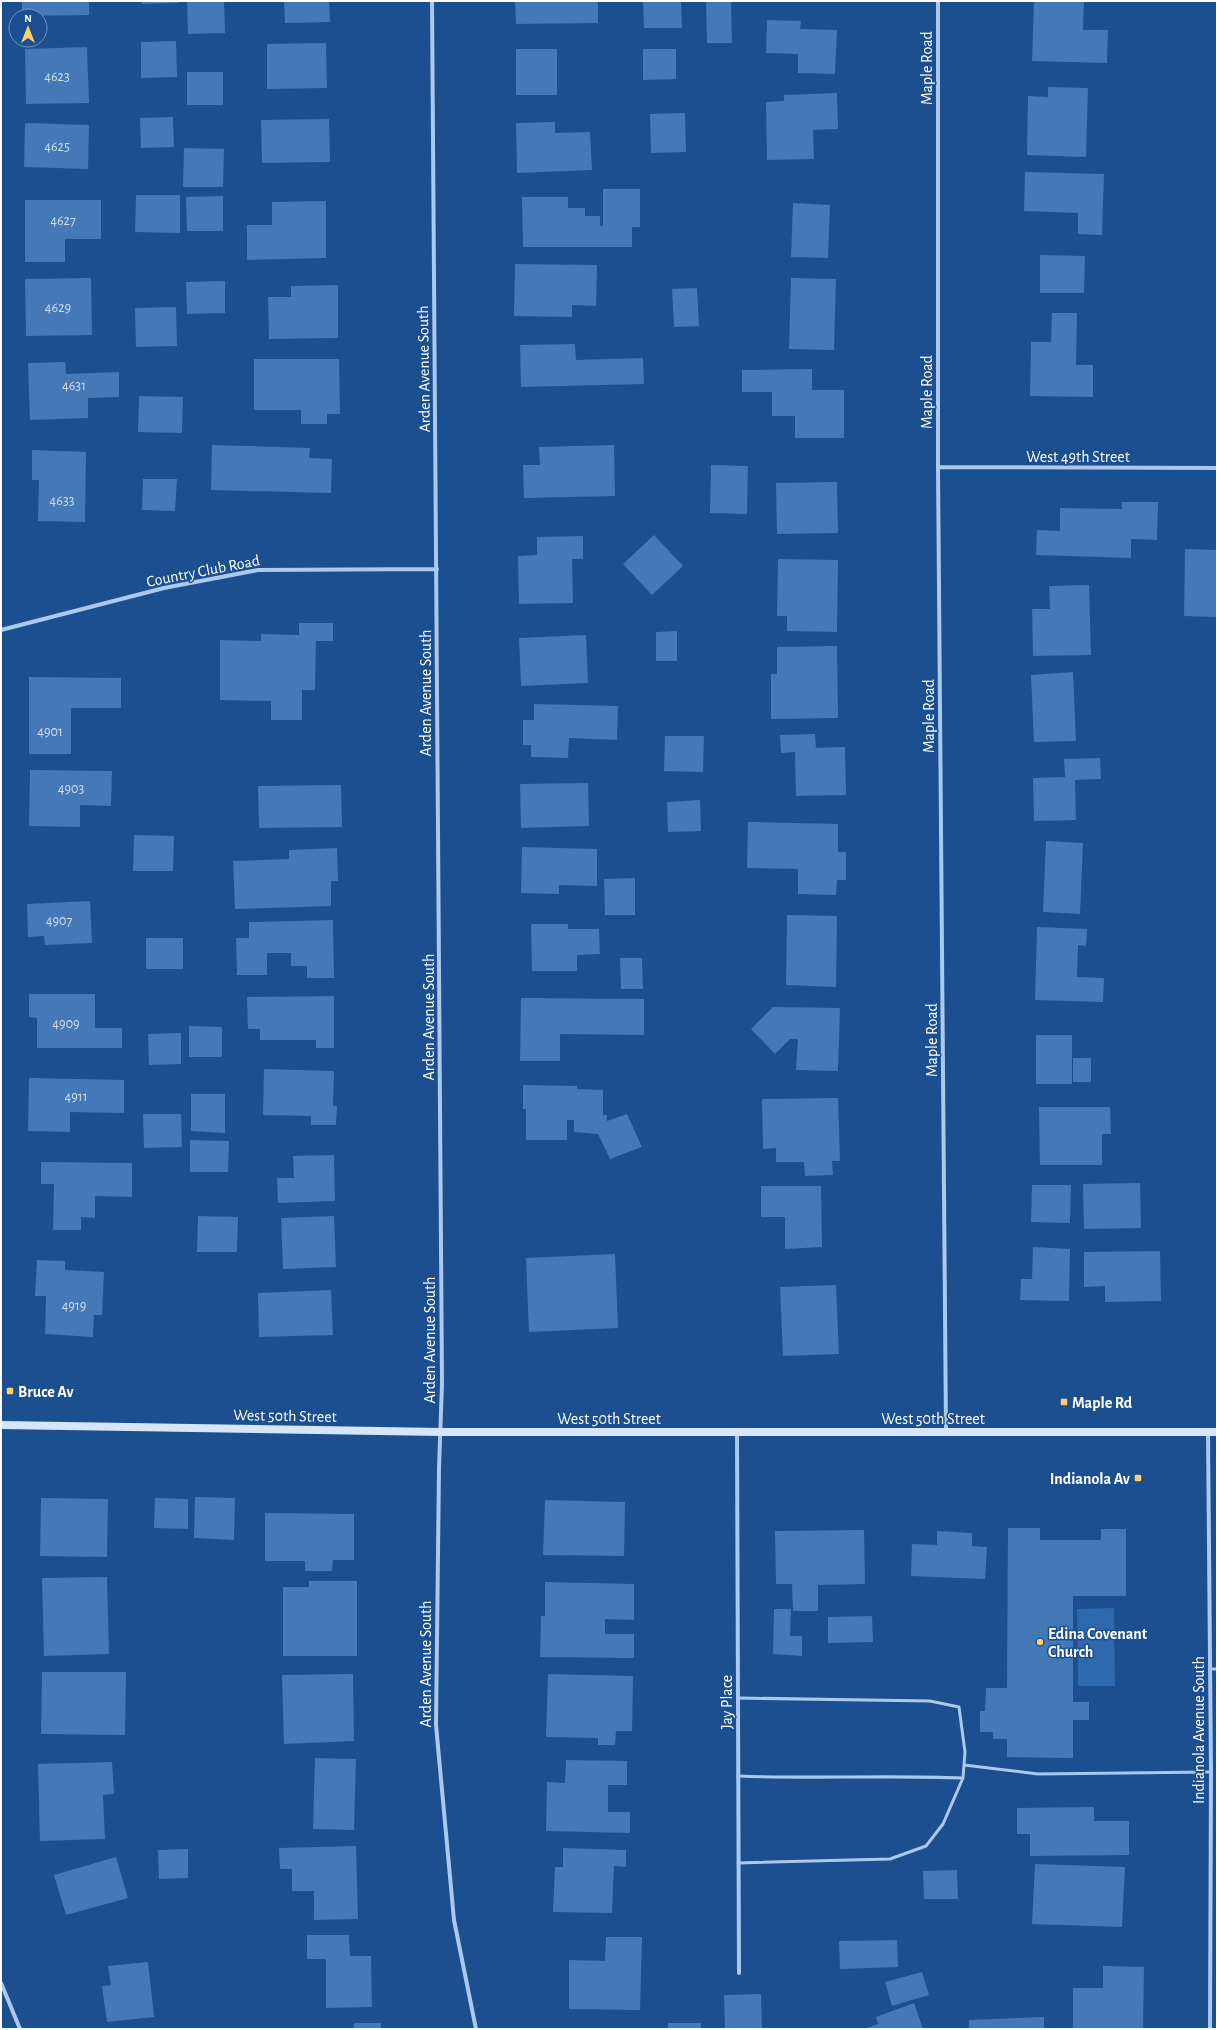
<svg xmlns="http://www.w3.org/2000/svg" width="1218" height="2030" font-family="'Alegreya Sans',sans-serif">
  <rect width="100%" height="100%" fill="#1b4f8f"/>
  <path fill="#2e69ad" d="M 1114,1608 L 1115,1686 L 1078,1686 L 1077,1609 Z"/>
  <path fill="#4478b7" d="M 22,1 L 89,1 L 89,15 L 22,16 Z
    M 142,1 L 179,1 L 179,3 L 142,4 Z
    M 187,1 L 224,1 L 225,33 L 188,34 Z
    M 284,1 L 329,1 L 330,22 L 285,23 Z
    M 515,1 L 598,1 L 598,23 L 516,24 Z
    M 643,1 L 681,1 L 682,28 L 644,28 Z
    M 706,1 L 731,1 L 732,43 L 707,43 Z
    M 1034,1 L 1084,1 L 1083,30 L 1108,30 L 1107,63 L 1032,61 Z
    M 767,20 L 801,21 L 800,29 L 837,30 L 835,74 L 798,73 L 798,54 L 766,53 Z
    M 176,41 L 177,77 L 141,78 L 141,42 Z
    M 326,43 L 327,88 L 267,89 L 267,44 Z
    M 87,47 L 89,103 L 26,104 L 25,49 Z
    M 516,49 L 557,49 L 557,95 L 516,95 Z
    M 643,49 L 676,49 L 676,79 L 643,80 Z
    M 187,72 L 223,72 L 223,105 L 187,105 Z
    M 1048,87 L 1088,88 L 1086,157 L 1027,155 L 1028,96 L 1048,97 Z
    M 837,93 L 838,129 L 813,130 L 814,159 L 767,160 L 766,102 L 784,101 L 784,95 Z
    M 685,113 L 686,152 L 651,153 L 650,114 Z
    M 173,117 L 174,147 L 141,148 L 140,118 Z
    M 329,119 L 330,162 L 262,163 L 261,120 Z
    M 555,122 L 555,133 L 590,132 L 592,170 L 517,173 L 516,123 Z
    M 25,123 L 89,125 L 88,169 L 24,167 Z
    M 184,148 L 224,149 L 223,187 L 183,187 Z
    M 1025,172 L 1104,174 L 1102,235 L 1078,234 L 1078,213 L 1024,211 Z
    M 603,189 L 640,189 L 640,227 L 632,227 L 632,247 L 523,247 L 522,197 L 568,197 L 568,208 L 585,208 L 585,216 L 600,216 L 600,226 L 603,226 Z
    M 136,195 L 180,195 L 180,233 L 135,232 Z
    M 223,196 L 223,231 L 187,231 L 186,197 Z
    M 25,200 L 101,200 L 101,239 L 65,239 L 65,262 L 25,262 Z
    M 326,201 L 326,258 L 247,260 L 247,225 L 272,225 L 272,202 Z
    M 793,203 L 830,205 L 828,258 L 791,257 Z
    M 1040,255 L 1085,256 L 1084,293 L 1040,293 Z
    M 515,264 L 597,265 L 596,306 L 572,305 L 572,317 L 514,316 Z
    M 91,278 L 92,335 L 26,336 L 25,279 Z
    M 791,278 L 836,279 L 834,350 L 789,349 Z
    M 225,281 L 225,313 L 187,314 L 186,282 Z
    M 338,285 L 338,338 L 269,339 L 268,297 L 291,297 L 291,286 Z
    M 697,288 L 699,326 L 674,327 L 672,289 Z
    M 176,307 L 177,346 L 136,347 L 135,308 Z
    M 1052,313 L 1077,313 L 1076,365 L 1093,365 L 1093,397 L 1030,396 L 1031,342 L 1051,342 Z
    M 575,344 L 576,360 L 643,358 L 644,384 L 521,387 L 520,345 Z
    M 254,359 L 339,359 L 340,414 L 327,414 L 327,424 L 301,424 L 301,410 L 254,410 Z
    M 65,362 L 66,374 L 119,372 L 119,397 L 88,398 L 88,418 L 30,420 L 28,363 Z
    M 812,369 L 812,390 L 844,390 L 844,438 L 795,438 L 795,416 L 772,416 L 772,392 L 742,392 L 742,370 Z
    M 139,396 L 183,397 L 182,433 L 138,432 Z
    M 212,445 L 310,448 L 309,458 L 332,459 L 331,493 L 211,490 Z
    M 614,445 L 615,496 L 524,498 L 523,465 L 540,465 L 539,447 Z
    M 32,450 L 86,452 L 85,522 L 38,521 L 39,480 L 32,480 Z
    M 711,465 L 748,466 L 747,514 L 710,513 Z
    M 143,479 L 177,479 L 175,511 L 142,510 Z
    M 837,482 L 838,533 L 777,534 L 776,483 Z
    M 1122,502 L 1158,502 L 1157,540 L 1131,539 L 1131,558 L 1036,555 L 1037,530 L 1060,531 L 1060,508 L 1122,509 Z
    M 654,535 L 683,566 L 652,595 L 623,564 Z
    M 583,536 L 583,559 L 572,559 L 573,603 L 519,604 L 518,556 L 537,555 L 537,537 Z
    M 1185,549 L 1217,550 L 1217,617 L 1184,616 Z
    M 778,559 L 838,560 L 837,632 L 787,631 L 787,616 L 777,616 Z
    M 1089,585 L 1091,655 L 1033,656 L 1032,609 L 1050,609 L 1049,586 Z
    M 299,623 L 333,623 L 333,641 L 316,641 L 315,690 L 302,690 L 302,720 L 271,720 L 271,701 L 220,700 L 220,640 L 261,641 L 261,634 L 299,635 Z
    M 677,631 L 677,661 L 656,661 L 656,632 Z
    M 586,635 L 588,683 L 521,686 L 519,638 Z
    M 837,646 L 838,718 L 771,719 L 771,674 L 777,674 L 777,647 Z
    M 1073,672 L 1076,741 L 1034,742 L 1031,675 Z
    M 29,677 L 121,678 L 121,708 L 71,708 L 71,754 L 29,754 Z
    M 534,704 L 618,706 L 617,740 L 569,738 L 568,758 L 531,757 L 531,745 L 523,745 L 523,720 L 534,720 Z
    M 815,734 L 816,748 L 845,747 L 846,795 L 796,796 L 795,752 L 781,753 L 780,735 Z
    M 665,736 L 704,736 L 703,772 L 664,771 Z
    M 1100,758 L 1101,779 L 1075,780 L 1076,820 L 1034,821 L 1033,778 L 1065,777 L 1064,759 Z
    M 30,770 L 112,771 L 111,806 L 80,805 L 80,827 L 29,826 Z
    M 588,783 L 589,826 L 521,828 L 520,784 Z
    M 341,785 L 342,827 L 259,828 L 258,786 Z
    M 700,800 L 701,831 L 668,832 L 667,802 Z
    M 748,822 L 838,824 L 838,852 L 846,852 L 846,880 L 837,880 L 836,895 L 798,894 L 798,869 L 747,868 Z
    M 134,835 L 174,836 L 173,871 L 133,871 Z
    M 1046,841 L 1083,843 L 1080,914 L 1043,912 Z
    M 522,847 L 597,849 L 597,886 L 559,885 L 559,894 L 521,893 Z
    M 337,848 L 338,881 L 331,881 L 331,906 L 235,909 L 233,861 L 289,859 L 289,850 Z
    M 635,878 L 635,915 L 605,915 L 604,879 Z
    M 90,901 L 92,943 L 45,945 L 44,936 L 28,937 L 27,904 Z
    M 787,915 L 837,916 L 836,987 L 786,985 Z
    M 333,920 L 334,978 L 307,978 L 307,966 L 291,966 L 291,953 L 267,953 L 267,975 L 237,975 L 236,938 L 249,938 L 249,922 Z
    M 531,924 L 568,924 L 568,929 L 599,929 L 600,954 L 577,955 L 577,971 L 532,971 Z
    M 1037,927 L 1087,929 L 1086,946 L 1078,945 L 1077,977 L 1104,978 L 1103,1002 L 1035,1000 Z
    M 146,938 L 183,938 L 183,969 L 146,969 Z
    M 620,958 L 642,958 L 643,989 L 621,989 Z
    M 29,994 L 95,994 L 95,1028 L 122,1028 L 122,1048 L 37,1048 L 37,1018 L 29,1017 Z
    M 334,996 L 334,1048 L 316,1048 L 316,1040 L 260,1040 L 260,1029 L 248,1029 L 247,997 Z
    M 521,998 L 644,999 L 644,1035 L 560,1034 L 560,1061 L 520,1061 Z
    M 773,1007 L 840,1008 L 838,1071 L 796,1070 L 798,1039 L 790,1039 L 775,1054 L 751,1029 Z
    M 189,1026 L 222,1027 L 222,1057 L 189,1057 Z
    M 181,1033 L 181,1064 L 149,1065 L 148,1034 Z
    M 1036,1035 L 1072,1035 L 1072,1084 L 1036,1084 Z
    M 1073,1058 L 1091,1058 L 1091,1082 L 1073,1082 Z
    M 264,1069 L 334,1071 L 333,1106 L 337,1106 L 336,1125 L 311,1125 L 311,1116 L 263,1115 Z
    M 29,1078 L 124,1080 L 124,1113 L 70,1112 L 70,1132 L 28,1131 Z
    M 523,1085 L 577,1086 L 577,1089 L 603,1090 L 603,1115 L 607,1115 L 607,1121 L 627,1114 L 642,1147 L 610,1159 L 598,1134 L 574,1132 L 574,1120 L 567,1120 L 567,1140 L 526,1140 L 526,1109 L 523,1109 Z
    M 191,1094 L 225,1094 L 225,1133 L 191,1131 Z
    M 838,1098 L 840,1161 L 832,1161 L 833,1175 L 805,1176 L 804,1162 L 776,1162 L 776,1148 L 763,1149 L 762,1099 Z
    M 1039,1107 L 1110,1107 L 1111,1134 L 1102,1134 L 1102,1165 L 1040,1165 Z
    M 143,1114 L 181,1114 L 182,1147 L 144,1148 Z
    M 190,1140 L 229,1141 L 228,1172 L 190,1172 Z
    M 334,1155 L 335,1201 L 278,1203 L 277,1178 L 294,1178 L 293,1156 Z
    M 41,1162 L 132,1163 L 132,1197 L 95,1196 L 95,1218 L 81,1217 L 81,1230 L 53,1230 L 54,1184 L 41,1184 Z
    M 1140,1183 L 1141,1228 L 1084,1229 L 1083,1184 Z
    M 1032,1185 L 1071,1185 L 1070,1223 L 1031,1222 Z
    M 761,1186 L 821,1186 L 822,1247 L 785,1249 L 785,1217 L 761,1217 Z
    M 198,1216 L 238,1217 L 237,1252 L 197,1252 Z
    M 334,1216 L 336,1267 L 283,1269 L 281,1218 Z
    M 1033,1247 L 1070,1249 L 1069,1301 L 1020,1300 L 1021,1279 L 1032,1279 Z
    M 1160,1251 L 1161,1301 L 1105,1302 L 1105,1286 L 1084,1287 L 1084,1252 Z
    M 615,1254 L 618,1328 L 529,1332 L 526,1258 Z
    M 37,1260 L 65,1261 L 65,1270 L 104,1272 L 102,1315 L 94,1315 L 93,1337 L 45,1334 L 46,1296 L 35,1296 Z
    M 836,1285 L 839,1354 L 783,1356 L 780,1287 Z
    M 331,1290 L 333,1335 L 259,1337 L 258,1293 Z
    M 195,1497 L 235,1498 L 234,1540 L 194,1538 Z
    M 41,1498 L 108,1499 L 107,1557 L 40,1556 Z
    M 155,1498 L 188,1499 L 188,1529 L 154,1528 Z
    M 545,1500 L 625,1502 L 624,1556 L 543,1555 Z
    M 265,1513 L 354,1514 L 354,1560 L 333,1560 L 332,1571 L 305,1571 L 305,1561 L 265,1561 Z
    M 1008,1528 L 1040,1528 L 1040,1540 L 1101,1540 L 1101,1529 L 1126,1529 L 1126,1596 L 1073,1596 L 1073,1702 L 1089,1702 L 1089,1720 L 1073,1720 L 1073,1758 L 1007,1757 L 1007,1739 L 993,1739 L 993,1732 L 980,1732 L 980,1711 L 985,1711 L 986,1688 L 1007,1688 Z
    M 864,1530 L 865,1584 L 818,1585 L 818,1611 L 793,1611 L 792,1584 L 776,1584 L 775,1531 Z
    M 937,1531 L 972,1533 L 972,1546 L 987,1547 L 985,1579 L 911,1576 L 912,1544 L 937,1545 Z
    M 107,1577 L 109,1654 L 44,1656 L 42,1578 Z
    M 309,1581 L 357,1581 L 357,1656 L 283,1656 L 283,1587 L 309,1587 Z
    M 545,1582 L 634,1584 L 634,1620 L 605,1619 L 605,1634 L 634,1634 L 634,1658 L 540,1657 L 541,1616 L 545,1616 Z
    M 774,1609 L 791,1609 L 790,1636 L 802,1636 L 802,1656 L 773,1654 Z
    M 872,1616 L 873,1642 L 828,1643 L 828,1617 Z
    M 42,1672 L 126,1672 L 125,1735 L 41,1734 Z
    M 353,1674 L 354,1741 L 284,1744 L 282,1675 Z
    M 548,1674 L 633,1676 L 632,1731 L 616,1731 L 615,1745 L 598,1745 L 598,1738 L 546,1737 Z
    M 315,1758 L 356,1759 L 354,1830 L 313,1829 Z
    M 566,1760 L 627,1761 L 627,1785 L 608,1785 L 608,1812 L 630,1812 L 630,1833 L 546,1831 L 547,1782 L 565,1783 Z
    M 112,1762 L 114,1794 L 103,1795 L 105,1839 L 40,1841 L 38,1764 Z
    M 1094,1807 L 1094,1821 L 1129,1821 L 1129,1855 L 1030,1856 L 1030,1834 L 1017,1834 L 1017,1808 Z
    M 356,1846 L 358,1919 L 314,1920 L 314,1891 L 292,1891 L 292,1869 L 280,1869 L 279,1848 Z
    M 563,1848 L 626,1850 L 626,1867 L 614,1866 L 612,1913 L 553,1912 L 555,1867 L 563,1867 Z
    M 188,1849 L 188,1878 L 159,1879 L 158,1850 Z
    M 116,1857 L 128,1898 L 66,1915 L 54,1875 Z
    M 1035,1864 L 1125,1867 L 1122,1927 L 1032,1924 Z
    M 957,1870 L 958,1899 L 924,1899 L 923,1871 Z
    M 307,1935 L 349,1935 L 350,1956 L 371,1956 L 372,2007 L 326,2008 L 326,1959 L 307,1959 Z
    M 606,1937 L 642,1937 L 640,2010 L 569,2009 L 569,1960 L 605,1961 Z
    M 897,1940 L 898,1967 L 840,1969 L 839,1941 Z
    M 148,1962 L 154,2017 L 107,2022 L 102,1986 L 111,1985 L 108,1966 Z
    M 1103,1966 L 1144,1967 L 1143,2029 L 1073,2029 L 1073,1988 L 1103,1988 Z
    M 922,1972 L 929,1995 L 892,2006 L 885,1982 Z
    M 761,1994 L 762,2029 L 725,2029 L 724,1995 Z
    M 914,2003 L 923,2029 L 864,2029 L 878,2024 L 876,2017 Z
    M 1044,2017 L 1044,2029 L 969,2029 L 969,2020 Z
    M 354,2023 L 381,2023 L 381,2029 L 353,2029 Z
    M 668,2023 L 701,2023 L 701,2029 L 668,2029 Z"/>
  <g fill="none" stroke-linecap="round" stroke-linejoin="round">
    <path stroke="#a9c9ee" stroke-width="3" d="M 1210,1669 L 1217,1669
      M 738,1698 L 930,1701 L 959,1707 L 965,1752 L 963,1778 L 943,1824 L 926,1846 L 890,1859 L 738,1863
      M 964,1765 L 1038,1774 L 1211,1772
      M 738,1776 C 813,1779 888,1775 963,1778"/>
    <path stroke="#a9c9ee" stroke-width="4" d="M 432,1 L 442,1384 L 439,1468 L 436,1725 L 454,1920 L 476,2029
      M 938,1 L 938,467 L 946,1432
      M 938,467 L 1217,468
      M 1,630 L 164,588 L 258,570 L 437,569
      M 737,1432 L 739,1973
      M 1208,1432 L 1211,1772 L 1210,2029
      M 1,1983 L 20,2029"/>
    <path stroke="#d6e6fa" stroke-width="8" d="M 1,1425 L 441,1432 L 1217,1432"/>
  </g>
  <g fill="#ffd166" stroke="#1b4f8f" stroke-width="1.5">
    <rect x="6" y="1387" width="8" height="8" rx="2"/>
    <rect x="1060" y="1398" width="8" height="8" rx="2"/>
    <rect x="1134" y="1474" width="8" height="8" rx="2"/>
    <circle cx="1040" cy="1642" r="4"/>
  </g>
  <g text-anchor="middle" stroke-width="3" stroke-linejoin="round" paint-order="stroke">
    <g font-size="14" fill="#d0dded">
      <text x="57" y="81">4623</text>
      <text x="57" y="151">4625</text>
      <text x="63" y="225">4627</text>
      <text x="58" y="312">4629</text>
      <text x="74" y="390">4631</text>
      <text x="62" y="505">4633</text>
      <text x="50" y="736">4901</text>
      <text x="71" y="793">4903</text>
      <text x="59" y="925">4907</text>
      <text x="66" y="1028">4909</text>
      <text x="76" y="1101">4911</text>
      <text x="74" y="1310">4919</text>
    </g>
    <g font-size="16" fill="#fff" stroke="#1b4f8f">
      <text transform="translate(926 68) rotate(-90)" y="6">Maple Road</text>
      <text transform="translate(423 369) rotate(-91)" y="6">Arden Avenue South</text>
      <text transform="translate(926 392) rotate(-90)" y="6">Maple Road</text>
      <text x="1078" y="462">West 49th Street</text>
      <text transform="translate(203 570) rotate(-11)" y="6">Country Club Road</text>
      <text transform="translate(425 693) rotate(-90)" y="6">Arden Avenue South</text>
      <text transform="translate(928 716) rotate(-90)" y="6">Maple Road</text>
      <text transform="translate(428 1017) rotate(-90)" y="6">Arden Avenue South</text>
      <text transform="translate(931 1040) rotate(-90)" y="6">Maple Road</text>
      <text transform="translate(429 1340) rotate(-90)" y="6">Arden Avenue South</text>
      <text transform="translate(285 1415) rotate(1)" y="6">West 50th Street</text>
      <text x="609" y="1424">West 50th Street</text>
      <text x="933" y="1424">West 50th Street</text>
      <text transform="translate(425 1664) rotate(-90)" y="6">Arden Avenue South</text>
      <text transform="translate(726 1702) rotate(-90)" y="6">Jay Place</text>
      <text transform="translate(1198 1730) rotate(-90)" y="6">Indianola Avenue South</text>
    </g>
    <g font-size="16" font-weight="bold" fill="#fff" stroke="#1b4f8f" text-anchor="start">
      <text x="18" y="1397">Bruce Av</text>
      <text x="1072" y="1408">Maple Rd</text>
      <text x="1130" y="1484" text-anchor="end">Indianola Av</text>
      <text x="1048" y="1639">Edina Covenant<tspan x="1048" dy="18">Church</tspan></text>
    </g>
  </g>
  <rect width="1218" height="2030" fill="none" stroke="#ffffff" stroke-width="4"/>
  <g transform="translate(28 28)"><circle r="19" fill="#1b4f8f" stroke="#7695bc"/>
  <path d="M0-3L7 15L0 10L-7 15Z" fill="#ffd166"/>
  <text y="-6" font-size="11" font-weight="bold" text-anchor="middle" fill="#ffffff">N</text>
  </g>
</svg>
